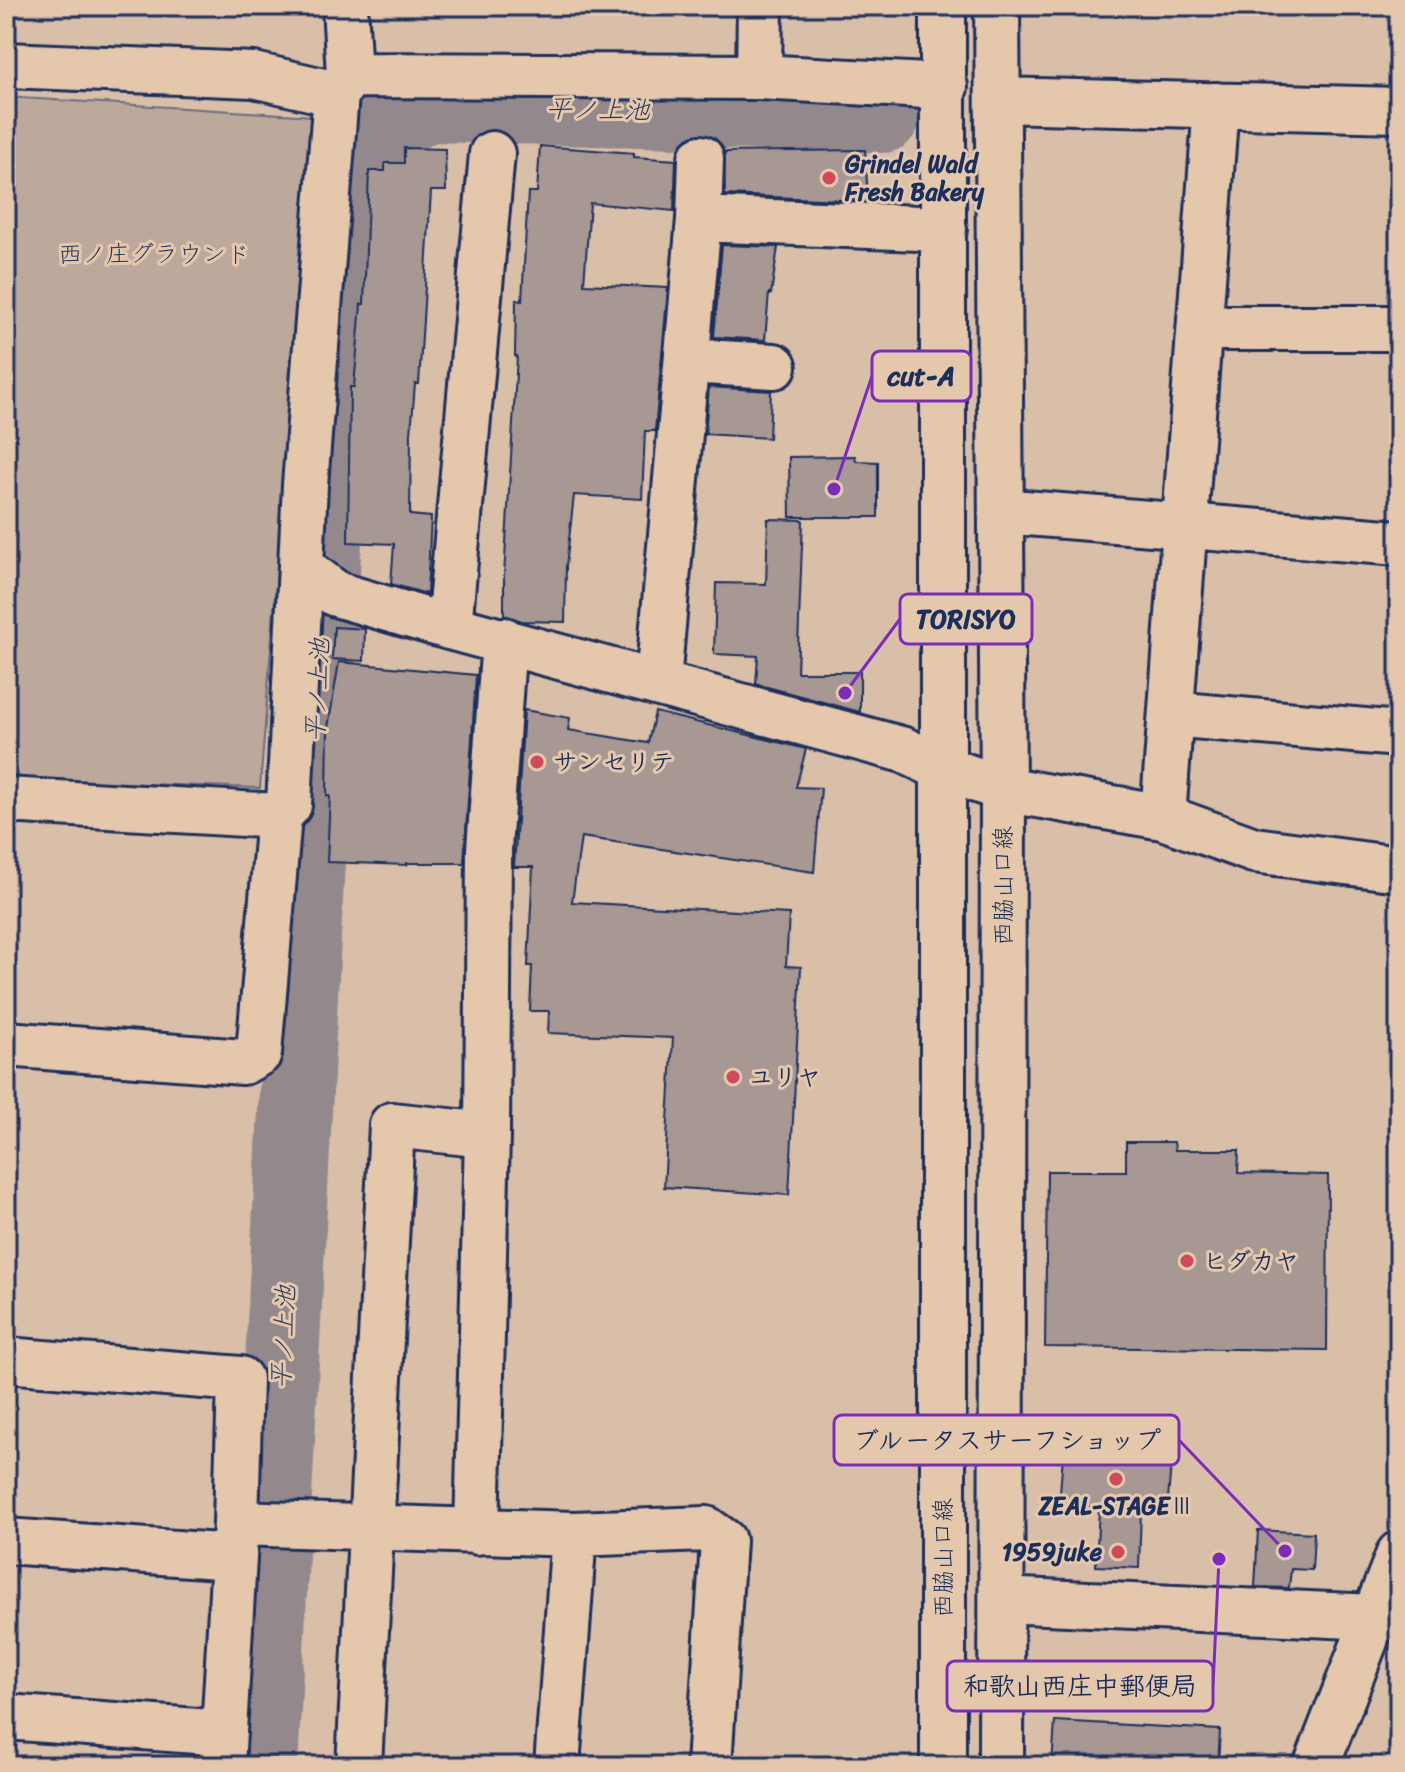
<svg xmlns="http://www.w3.org/2000/svg" width="1405" height="1772" font-family="Sriracha,'Klee One',sans-serif">
  <rect width="100%" height="100%" fill="#d9bfa7"/>
  <filter id="ink" filterUnits="userSpaceOnUse"><feTurbulence type="fractalNoise" baseFrequency=".0125" numOctaves="2"/><feDisplacementMap in="SourceGraphic" scale="16" xChannelSelector="R" yChannelSelector="G"/><feConvolveMatrix kernelMatrix="1 2 1 2 8 2 1 2 1" color-interpolation-filters="sRGB"/></filter>
  <g filter="url(#ink)">
    <path fill="#bda99c" stroke="#6c6c7d" stroke-width="2" d="M 6,97 L 313,116 L 260,788 L 6,779 Z"/>
    <g fill="none" stroke-linecap="round" stroke-linejoin="round">
      <path stroke="#93898d" stroke-width="74" d="M 261,1766 L 324,553 L 358,165 L 381,128 L 429,105 L 883,116"/>
    </g>
    <path fill="#a79894" stroke="#1b2f5e" stroke-width="2" d="M 540,146 L 634,153 L 634,157 L 676,160 L 674,211 L 590,203 L 584,284 L 668,288 L 655,431 L 645,431 L 642,499 L 574,495 L 566,566 L 565,622 L 522,621 L 504,615 L 504,576 L 517,356 L 515,356 L 516,300 L 522,301 L 528,192 L 537,192 Z
      M 404,148 L 445,149 L 446,191 L 431,191 L 419,384 L 415,384 L 411,433 L 410,515 L 431,517 L 427,594 L 391,584 L 394,544 L 348,542 L 350,387 L 354,387 L 361,304 L 364,304 L 369,171 L 385,171 L 385,163 L 404,163 Z
      M 865,150 L 868,201 L 725,195 L 724,152 Z
      M 722,245 L 778,247 L 771,294 L 769,293 L 765,340 L 714,337 Z
      M 709,387 L 771,391 L 769,438 L 705,434 Z
      M 855,456 L 856,461 L 878,462 L 878,517 L 790,517 L 789,457 Z
      M 768,519 L 803,520 L 797,672 L 860,672 L 860,712 L 756,684 L 758,656 L 714,654 L 716,583 L 766,584 Z
      M 334,627 L 365,629 L 364,661 L 332,659 Z
      M 339,662 L 476,675 L 464,863 L 407,863 L 407,865 L 327,862 L 330,796 L 327,796 L 328,728 Z
      M 524,710 L 570,718 L 568,730 L 648,743 L 655,712 L 806,749 L 796,787 L 821,788 L 814,872 L 581,837 L 572,902 L 789,914 L 786,966 L 801,967 L 789,1195 L 664,1187 L 673,1038 L 548,1033 L 549,1011 L 530,1011 L 532,966 L 528,966 L 533,867 L 514,867 Z
      M 1126,1142 L 1174,1142 L 1175,1150 L 1239,1150 L 1238,1173 L 1328,1175 L 1327,1350 L 1045,1347 L 1047,1171 L 1126,1171 Z
      M 1064,1443 L 1172,1452 L 1167,1511 L 1141,1510 L 1139,1568 L 1096,1566 L 1099,1508 L 1059,1505 Z
      M 1258,1530 L 1314,1533 L 1312,1570 L 1291,1569 L 1289,1588 L 1255,1587 Z
      M 1055,1721 L 1220,1730 L 1218,1766 L 1052,1766 Z"/>
    <g fill="none" stroke-linecap="round" stroke-linejoin="round">
      <defs>
        <path id="minor" d="M 997,6 L 1003,789 L 1001,1766
          M 6,65 L 254,75 L 336,94
          M 349,75 L 759,77 L 945,87
          M 759,77 L 760,6
          M 998,100 L 1399,110
          M 1216,105 L 1163,817 L 1254,850 L 1399,869
          M 699,219 L 701,158
          M 1200,328 L 1399,328
          M 687,361 L 774,366
          M 1001,511 L 1399,543
          M 301,567 L 336,594 L 449,627 L 904,750 L 942,768 L 1003,789 L 1163,817
          M 449,627 L 492,154
          M 658,682 L 699,219 L 944,229
          M 1171,714 L 1399,734
          M 6,800 L 279,816
          M 6,1044 L 243,1062 L 259,1053 L 279,816 L 289,805 L 305,485 L 336,94 L 349,75 L 345,6
          M 6,1360 L 240,1379 L 236,1523
          M 477,1532 L 487,1135 L 489,849 L 504,640
          M 574,1534 L 706,1529 L 723,1541 L 709,1766
          M 6,1541 L 233,1557
          M 1002,1600 L 1374,1617
          M 6,1717 L 224,1733
          M 222,1766 L 236,1523 L 574,1534 L 557,1766
          M 359,1766 L 392,1125 L 487,1135
          M 943,1766 L 943,6"/>
        <path id="major" d="M 1316,1766 L 1399,1554"/>
      </defs>
      <use href="#minor" stroke="#1b2f5e" stroke-width="50"/>
      <use href="#major" stroke="#1b2f5e" stroke-width="50"/>
      <use href="#minor" stroke="#e5c8ac" stroke-width="44"/>
      <use href="#major" stroke="#e5c8ac" stroke-width="44"/>
    </g>
  </g>
  <g fill="#d1495b" stroke="#e5c8ac" stroke-width="3">
    <circle cx="829" cy="178" r="8"/>
    <circle cx="537" cy="762" r="8"/>
    <circle cx="733" cy="1077" r="8"/>
    <circle cx="1187" cy="1261" r="8"/>
    <circle cx="1116" cy="1479" r="8"/>
    <circle cx="1118" cy="1552" r="8"/>
  </g>
  <g text-anchor="middle" stroke-width="6" stroke-linejoin="round" paint-order="stroke">
    <g font-size="24" font-weight="bold" fill="#1b2f5e" stroke="#e5c8ac" text-anchor="start">
      <text x="845" y="172">Grindel Wald<tspan x="845" dy="28">Fresh Bakery</tspan></text>
      <text x="553" y="770">サンセリテ</text>
      <text x="749" y="1085">ユリヤ</text>
      <text x="1203" y="1269">ヒダカヤ</text>
      <text x="1116" y="1514" text-anchor="middle">ZEAL-STAGEⅢ</text>
      <text x="1102" y="1560" text-anchor="end">1959juke</text>
    </g>
    <g font-size="24" fill="#2b3b64" stroke="#e5c8ac">
      <text x="154" y="262">西ノ庄グラウンド</text>
    </g>
    <g font-size="24" fill="#1b2f5e" stroke="#e5c8ac">
      <text transform="translate(1003 886) rotate(-90)" y="8">西脇山口線</text>
      <text transform="translate(943 1558) rotate(-90)" y="8">西脇山口線</text>
    </g>
    <g font-size="26" font-style="italic" fill="#2d3c65" stroke="#e5c8ac">
      <text transform="translate(598 109) rotate(1)" y="9">平ノ上池</text>
      <text transform="translate(317 690) rotate(-87)" y="9">平ノ上池</text>
      <text transform="translate(283 1337) rotate(-87)" y="9">平ノ上池</text>
    </g>
  </g>
  <path fill="none" stroke="#7b2cbf" stroke-width="3" d="M834 489L872 376M845 693L900 619M1285 1551L1179 1440M1219 1559L1213 1686"/>
  <g fill="#7b2cbf" stroke="#e5c8ac" stroke-width="3">
    <circle cx="834" cy="489" r="8"/>
    <circle cx="845" cy="693" r="8"/>
    <circle cx="1285" cy="1551" r="8"/>
    <circle cx="1219" cy="1559" r="8"/>
  </g>
  <g fill="#e5c8ac" stroke="#7b2cbf" stroke-width="3">
    <rect x="872" y="351" width="99" height="50" rx="8"/>
    <rect x="900" y="594" width="132" height="50" rx="8"/>
    <rect x="834" y="1415" width="345" height="50" rx="8"/>
    <rect x="947" y="1661" width="266" height="50" rx="8"/>
  </g>
  <g font-size="26" text-anchor="middle" font-weight="bold" fill="#1b2f5e">
    <text x="921" y="385">cut-A</text>
    <text x="966" y="628">TORISYO</text>
    <text x="1007" y="1449">ブルータスサーフショップ</text>
    <text x="1080" y="1695">和歌山西庄中郵便局</text>
  </g>
  <rect width="1405" height="1772" fill="none" stroke="#e5c8ac" stroke-width="32"/>
  <rect x="16" y="16" width="1373" height="1740" fill="none" stroke="#1b2f5e" stroke-width="3" filter="url(#ink)"/>
</svg>
